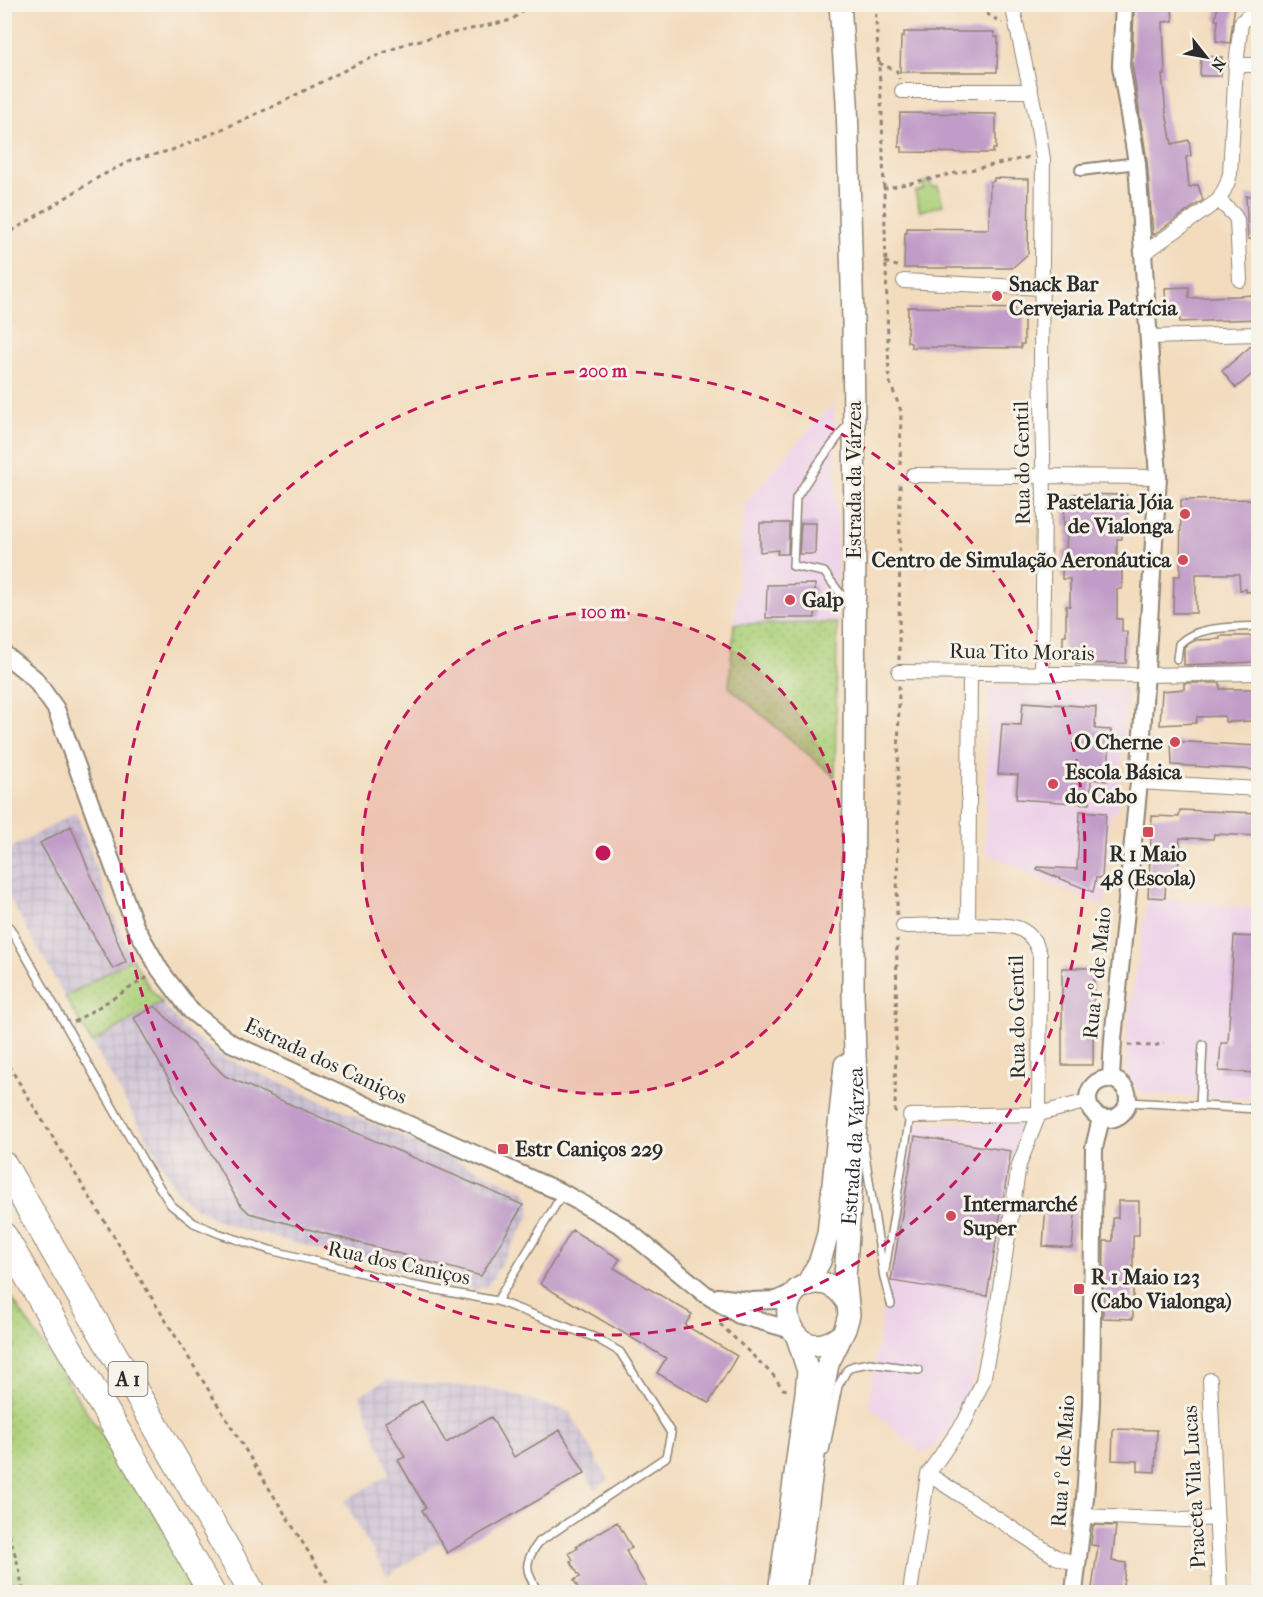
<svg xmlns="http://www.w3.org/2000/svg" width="1263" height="1597" font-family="'IM FELL French Canon',serif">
  <defs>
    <pattern id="industrial-grid" width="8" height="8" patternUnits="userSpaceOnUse" patternTransform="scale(1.5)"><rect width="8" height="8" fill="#ccbfd4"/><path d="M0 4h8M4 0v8" fill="none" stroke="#afa4b6"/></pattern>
    <pattern id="grass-dots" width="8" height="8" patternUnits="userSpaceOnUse" patternTransform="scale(1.5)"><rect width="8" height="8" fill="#acd079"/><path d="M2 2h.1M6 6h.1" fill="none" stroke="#94b369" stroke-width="1.8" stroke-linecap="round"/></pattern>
  </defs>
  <rect width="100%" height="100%" fill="#f7f3e8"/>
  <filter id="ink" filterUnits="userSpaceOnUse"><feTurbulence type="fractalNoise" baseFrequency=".0167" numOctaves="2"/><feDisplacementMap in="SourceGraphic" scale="12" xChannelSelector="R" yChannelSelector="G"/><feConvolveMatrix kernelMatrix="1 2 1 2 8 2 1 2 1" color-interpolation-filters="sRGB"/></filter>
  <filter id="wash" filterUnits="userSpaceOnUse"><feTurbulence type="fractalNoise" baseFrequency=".008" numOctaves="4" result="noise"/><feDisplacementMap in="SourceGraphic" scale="24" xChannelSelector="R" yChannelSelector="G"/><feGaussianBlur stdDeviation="1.35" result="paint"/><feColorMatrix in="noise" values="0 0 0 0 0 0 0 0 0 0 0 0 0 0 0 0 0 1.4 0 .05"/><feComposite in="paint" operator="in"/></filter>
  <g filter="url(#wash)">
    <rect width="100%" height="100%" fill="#f3dcbd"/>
    <path fill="#edd1e9" d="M 834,402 L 837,524 L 837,623 L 734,624 L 745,502 Z
      M 993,689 L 1127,689 L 1118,810 L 1110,816 L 1105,907 L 985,853 L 988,693 Z
      M 1148,897 L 1258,909 L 1258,1099 L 1142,1094 L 1129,1080 L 1127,1059 L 1127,1027 Z
      M 913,1123 L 1019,1124 L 983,1344 L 972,1381 L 964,1404 L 948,1430 L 934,1448 L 921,1453 L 868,1405 Z"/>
    <path fill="url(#industrial-grid)" d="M 76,812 L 111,909 L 132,958 L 65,997 L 5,890 L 4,852 Z
      M 162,1002 L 183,1028 L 218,1055 L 525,1191 L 530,1199 L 530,1215 L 490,1283 L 485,1287 L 475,1290 L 238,1228 L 218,1221 L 186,1201 L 178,1192 L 92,1043 Z
      M 386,1380 L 494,1389 L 570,1412 L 609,1480 L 595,1489 L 585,1473 L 447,1553 L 440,1542 L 387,1576 L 344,1501 L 390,1474 L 360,1395 Z"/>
    <path fill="url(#grass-dots)" stroke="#6c7e52" stroke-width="1.5" d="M 837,623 L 835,777 L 729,687 L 734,624 Z
      M 132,958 L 149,987 L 162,1002 L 92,1043 L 65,997 Z
      M 5,1288 L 206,1592 L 5,1592 Z"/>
    <path fill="#acd079" stroke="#6c7e52" stroke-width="1.5" d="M 930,181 L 932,187 L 938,186 L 943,205 L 920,211 L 915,192 L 924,189 L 923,183 Z"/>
    <g id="blocks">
      <path fill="#c19cc8" d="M 1218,4 L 1235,4 L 1230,43 L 1216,41 L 1218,20 L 1215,20 Z
        M 1172,8 L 1173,21 L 1163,22 L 1165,75 L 1162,75 L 1166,113 L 1172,144 L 1189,140 L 1191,156 L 1186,157 L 1189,187 L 1198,185 L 1203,200 L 1153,235 L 1147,161 L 1132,64 L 1134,9 Z
        M 904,32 L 994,32 L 994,37 L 998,37 L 997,72 L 900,72 L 901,37 L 904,37 Z
        M 1201,56 L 1222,57 L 1221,76 L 1200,76 Z
        M 900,113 L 996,114 L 996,149 L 993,149 L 993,153 L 902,152 L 902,147 L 899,147 Z
        M 994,178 L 1029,179 L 1028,254 L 1012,268 L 904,268 L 905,233 L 907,233 L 907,228 L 989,229 L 990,182 L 994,181 Z
        M 1258,195 L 1258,239 L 1248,239 L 1246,196 Z
        M 1189,287 L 1189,298 L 1258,295 L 1258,319 L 1180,322 L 1179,312 L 1166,312 L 1165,288 Z
        M 908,307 L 1024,309 L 1024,344 L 1021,344 L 1021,348 L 911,347 L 911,343 L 907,342 Z
        M 1252,345 L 1258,353 L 1258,369 L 1236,388 L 1222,371 Z
        M 1074,494 L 1127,495 L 1128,526 L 1122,526 L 1122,539 L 1117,539 L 1117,569 L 1122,569 L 1122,589 L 1117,589 L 1117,619 L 1122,619 L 1122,631 L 1127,632 L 1126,663 L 1076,664 L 1076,661 L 1066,661 L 1065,653 L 1063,653 L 1063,635 L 1066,635 L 1066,606 L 1070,606 L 1070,579 L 1062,579 L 1063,551 L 1066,551 L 1067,527 L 1064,526 L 1064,504 L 1067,504 L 1067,496 L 1075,497 Z
        M 1258,499 L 1258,591 L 1246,592 L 1246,589 L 1240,590 L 1239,574 L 1196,574 L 1196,613 L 1173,613 L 1174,576 L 1180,576 L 1181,500 Z
        M 760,523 L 789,523 L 788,554 L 777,554 L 778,550 L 760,552 Z
        M 801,523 L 816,523 L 815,554 L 799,554 Z
        M 815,584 L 815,618 L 766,618 L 767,585 Z
        M 1220,636 L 1258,636 L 1258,656 L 1256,656 L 1256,662 L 1184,665 L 1184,647 L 1188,644 L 1196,640 L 1220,639 Z
        M 1184,683 L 1220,683 L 1220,689 L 1258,689 L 1258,721 L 1225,722 L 1225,716 L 1197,717 L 1196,723 L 1160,725 L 1162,691 L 1184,689 Z
        M 1023,702 L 1096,707 L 1095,729 L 1111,730 L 1107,781 L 1091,779 L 1090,804 L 1016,799 L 1018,775 L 998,774 L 1002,724 L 1021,725 Z
        M 1171,741 L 1258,746 L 1258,770 L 1172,765 Z
        M 1180,810 L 1258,813 L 1258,836 L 1214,834 L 1213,839 L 1180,838 L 1178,876 L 1166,876 L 1165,898 L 1148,897 L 1152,816 L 1179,817 Z
        M 1080,811 L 1106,813 L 1102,878 L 1096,878 L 1093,892 L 1037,869 L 1038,867 L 1077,869 Z
        M 71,826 L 126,962 L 113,969 L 40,843 Z
        M 1234,936 L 1258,937 L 1258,1073 L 1219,1071 L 1221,1043 L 1228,1043 Z
        M 1062,968 L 1094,968 L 1093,1065 L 1062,1065 Z
        M 155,1006 L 225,1076 L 523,1205 L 481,1276 L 249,1213 L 239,1203 L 134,1018 Z
        M 915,1136 L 1011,1151 L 987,1296 L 891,1281 Z
        M 1118,1201 L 1139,1201 L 1139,1235 L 1133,1235 L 1133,1319 L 1103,1318 L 1104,1241 L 1113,1241 L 1113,1218 L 1118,1218 Z
        M 1046,1204 L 1076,1206 L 1072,1248 L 1043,1246 Z
        M 572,1230 L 620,1259 L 614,1268 L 692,1314 L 685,1325 L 737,1356 L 709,1403 L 657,1373 L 666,1358 L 540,1284 Z
        M 422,1401 L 446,1443 L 491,1417 L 514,1457 L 560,1430 L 585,1473 L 447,1553 L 422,1510 L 426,1508 L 398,1460 L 405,1457 L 385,1422 Z
        M 1113,1429 L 1157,1430 L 1155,1472 L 1138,1471 L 1138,1461 L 1112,1460 Z
        M 617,1522 L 632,1548 L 626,1551 L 650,1593 L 581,1593 L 574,1580 L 580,1577 L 570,1561 L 573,1560 L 569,1553 L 578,1548 L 576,1546 Z
        M 1093,1525 L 1116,1526 L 1112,1561 L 1126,1563 L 1122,1592 L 1092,1588 L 1098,1546 L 1091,1545 Z"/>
    </g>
  </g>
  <g filter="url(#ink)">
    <use href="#blocks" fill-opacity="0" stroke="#8f8474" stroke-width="1.5"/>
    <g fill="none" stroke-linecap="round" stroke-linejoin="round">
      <defs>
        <path id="service" d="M 848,424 L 818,464 L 796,498 L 793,566 L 824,572 L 849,605
          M 1177,659 L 1179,644 C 1197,625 1234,628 1258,626
          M 4,923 L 10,928 L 149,1171 L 171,1205 L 194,1223 L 220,1234 L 270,1250 L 410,1285 L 497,1301 L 596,1338 L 620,1352 L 671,1433 L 666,1457 L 539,1542 C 523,1563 525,1570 538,1592
          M 1128,1102 L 1258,1109
          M 1200,1106 L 1203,1045
          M 863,1141 L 884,1278 L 891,1304
          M 885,1270 L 910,1116
          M 497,1301 L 563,1193
          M 825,1451 L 838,1386 L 847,1370 L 853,1366 L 870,1363 L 919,1370"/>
        <path id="pedestrian" d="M 1081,170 L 1137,163"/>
        <path id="minor" d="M 1012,4 L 1036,116 L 1043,159 L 1041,360 L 1044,502 L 1042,673
          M 1236,65 L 1258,65
          M 902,91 L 1031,91
          M 1219,200 L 1234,215 L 1237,220 L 1240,280
          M 1144,253 L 1219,200 L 1227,184 L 1230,174 L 1236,65 L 1241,23 L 1247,17 L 1258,17
          M 904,281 L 1042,288
          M 1150,337 L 1258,334
          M 913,475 L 1158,477
          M 899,672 L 1145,675 L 1258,673
          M 1139,782 L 1258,789
          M 903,926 C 926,926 1004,921 1020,929 C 1031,934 1037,944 1040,955 L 1039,1114 L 1019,1165 L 997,1308 L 983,1381 L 965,1421 L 928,1474 L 910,1592
          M 968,926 L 970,673
          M 910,1116 L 1039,1114 L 1088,1101
          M 1210,1380 L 1220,1592
          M 928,1474 L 1056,1557 L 1077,1564
          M 1083,1516 L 1185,1520 L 1216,1518"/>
        <path id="tertiary" d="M 4,654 L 34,678 L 56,709 L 135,926 L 160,970 L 191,1011 L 231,1043 L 394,1118 L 563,1193 L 622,1226 L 705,1294 L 739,1315 L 792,1330
          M 1111,1079 L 1113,1039 L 1139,782 L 1158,477 L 1137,163 L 1121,66 L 1124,4
          M1088 1099a20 20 0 1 1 40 0a20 20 0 1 1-40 0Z
          M 718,1297 L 750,1301 L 777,1300 L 800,1289
          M 1074,1592 L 1085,1498 L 1091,1405 L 1094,1148 L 1101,1118"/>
        <g id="primary">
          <path d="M 806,1286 L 820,1261 L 828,1234 L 845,1065"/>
          <path d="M 841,1335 C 792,1373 764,1288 815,1283 C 829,1282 839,1289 846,1301"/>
          <path d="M 779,1592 L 806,1393 L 808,1371 L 797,1337"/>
          <path id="s1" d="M 796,1592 L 822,1395 L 828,1364 L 845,1329 L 849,1315 L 845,1276 L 857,1112 L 853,993 L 855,524 L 853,321 L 847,101 L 840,4"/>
        </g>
        <path id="motorway" d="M 4,1165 L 252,1592
          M 4,1236 L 211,1592"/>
      </defs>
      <use href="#service" stroke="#8f8474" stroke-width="10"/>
      <use href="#pedestrian" stroke="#8f8474" stroke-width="14"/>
      <use href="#minor" stroke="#8f8474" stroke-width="16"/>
      <use href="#tertiary" stroke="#8f8474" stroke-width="20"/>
      <use href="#primary" stroke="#8f8474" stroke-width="24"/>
      <use href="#motorway" stroke="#8f8474" stroke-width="28"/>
      <path stroke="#8f8474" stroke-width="3" stroke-dasharray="4.5 4.5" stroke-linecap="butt" d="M 875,4 L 882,115 L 889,380 L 901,411 L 900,468
        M 971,4 L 1002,23
        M 879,63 L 897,71 L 899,79
        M 883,189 L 1029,157
        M 4,236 L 99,177 L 130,161 L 172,150 L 209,135 L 272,107 L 355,65 L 407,43 L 512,20 L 529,4
        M 885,262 L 900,267
        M 899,660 L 900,483
        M 897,915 L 899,684
        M 74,1022 L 148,977
        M 1128,1045 L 1154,1046 L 1164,1043
        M 4,1058 L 333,1592
        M 895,1113 L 897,939
        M 720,1324 L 773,1375 L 783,1389 L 787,1390
        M 4,1517 L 19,1568 L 23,1592"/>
      <use href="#service" stroke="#fff" stroke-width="7"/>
      <use href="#pedestrian" stroke="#fff" stroke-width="10"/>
      <use href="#minor" stroke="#fff" stroke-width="14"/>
      <use href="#tertiary" stroke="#fff" stroke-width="16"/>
      <use href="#primary" stroke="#fff" stroke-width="21"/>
      <use href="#motorway" stroke="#fff" stroke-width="26"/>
    </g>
  </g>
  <circle cx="603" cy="853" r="241" fill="#c2185b" fill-opacity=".12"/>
  <g fill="none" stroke="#c2185b" stroke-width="3" stroke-dasharray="10 8">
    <circle cx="603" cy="853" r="241"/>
    <circle cx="603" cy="853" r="482"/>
  </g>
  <g fill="#d1495b" stroke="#f7f3e8" stroke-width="2">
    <circle cx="997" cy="296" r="6"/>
    <circle cx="1185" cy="514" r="6"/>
    <circle cx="1183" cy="560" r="6"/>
    <circle cx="790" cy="600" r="6"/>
    <circle cx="1175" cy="742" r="6"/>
    <circle cx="1053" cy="784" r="6"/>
    <rect x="1142" y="826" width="12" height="12" rx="3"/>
    <rect x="497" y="1143" width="12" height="12" rx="3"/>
    <circle cx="951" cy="1216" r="6"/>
    <rect x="1073" y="1283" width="12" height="12" rx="3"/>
  </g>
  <g text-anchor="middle" stroke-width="6" stroke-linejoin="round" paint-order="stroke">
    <rect fill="#f7f3e8" stroke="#686764" stroke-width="1.5" x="108.5" y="1362" width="39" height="34" rx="4.5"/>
    <g font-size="20" font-weight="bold" fill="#2b2b2b">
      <text x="128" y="1386">A 1</text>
    </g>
    <g font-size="21" font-weight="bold" fill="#2b2b2b" stroke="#f7f3e8" text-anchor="start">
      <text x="1009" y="291">Snack Bar<tspan x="1009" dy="24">Cervejaria Patrícia</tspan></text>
      <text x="1173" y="509" text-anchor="end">Pastelaria Jóia<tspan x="1173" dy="24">de Vialonga</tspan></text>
      <text x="1171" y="567" text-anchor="end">Centro de Simulação Aeronáutica</text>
      <text x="802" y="607">Galp</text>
      <text x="1163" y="749" text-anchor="end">O Cherne</text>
      <text x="1065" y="779">Escola Básica<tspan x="1065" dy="24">do Cabo</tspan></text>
      <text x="1148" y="861" text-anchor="middle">R 1 Maio<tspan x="1148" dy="24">48 (Escola)</tspan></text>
      <text x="515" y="1156">Estr Caniços 229</text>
      <text x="963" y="1211">Intermarché<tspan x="963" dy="24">Super</tspan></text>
      <text x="1091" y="1284">R 1 Maio 123<tspan x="1091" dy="24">(Cabo Vialonga)</tspan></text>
    </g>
    <g font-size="21" fill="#2b2b2b" stroke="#f7f3e8">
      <text transform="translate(1022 463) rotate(-91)" y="7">Rua do Gentil</text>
      <text transform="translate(854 480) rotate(-90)" y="7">Estrada da Várzea</text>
      <text transform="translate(1022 652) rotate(1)" y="7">Rua Tito Morais</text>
      <text transform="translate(1097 973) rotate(-84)" y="7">Rua 1º de Maio</text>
      <text transform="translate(1017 1017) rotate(-91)" y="7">Rua do Gentil</text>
      <text transform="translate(326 1061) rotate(25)" y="7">Estrada dos Caniços</text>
      <text dy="7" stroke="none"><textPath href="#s1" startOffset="453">Estrada da Várzea</textPath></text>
      <text transform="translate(399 1263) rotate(12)" y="7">Rua dos Caniços</text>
      <text transform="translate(1063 1461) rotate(-86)" y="7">Rua 1º de Maio</text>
      <text transform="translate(1194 1487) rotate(-93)" y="7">Praceta Vila Lucas</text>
    </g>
  </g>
  <circle cx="603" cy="853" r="9" fill="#c2185b" stroke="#f7f3e8" stroke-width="3"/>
  <g font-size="18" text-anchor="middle" font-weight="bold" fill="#c2185b" stroke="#f7f3e8" stroke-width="6" stroke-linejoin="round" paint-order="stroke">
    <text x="603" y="377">200 m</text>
    <text x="603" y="618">100 m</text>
  </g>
  <rect width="1263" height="1597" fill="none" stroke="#f7f3e8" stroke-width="24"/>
  <g transform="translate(1206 57) rotate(121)" stroke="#f7f3e8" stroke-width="4.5" paint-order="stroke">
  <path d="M0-4.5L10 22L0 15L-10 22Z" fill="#2b2b2b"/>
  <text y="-9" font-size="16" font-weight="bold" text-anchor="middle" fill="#2b2b2b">N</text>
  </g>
</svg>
